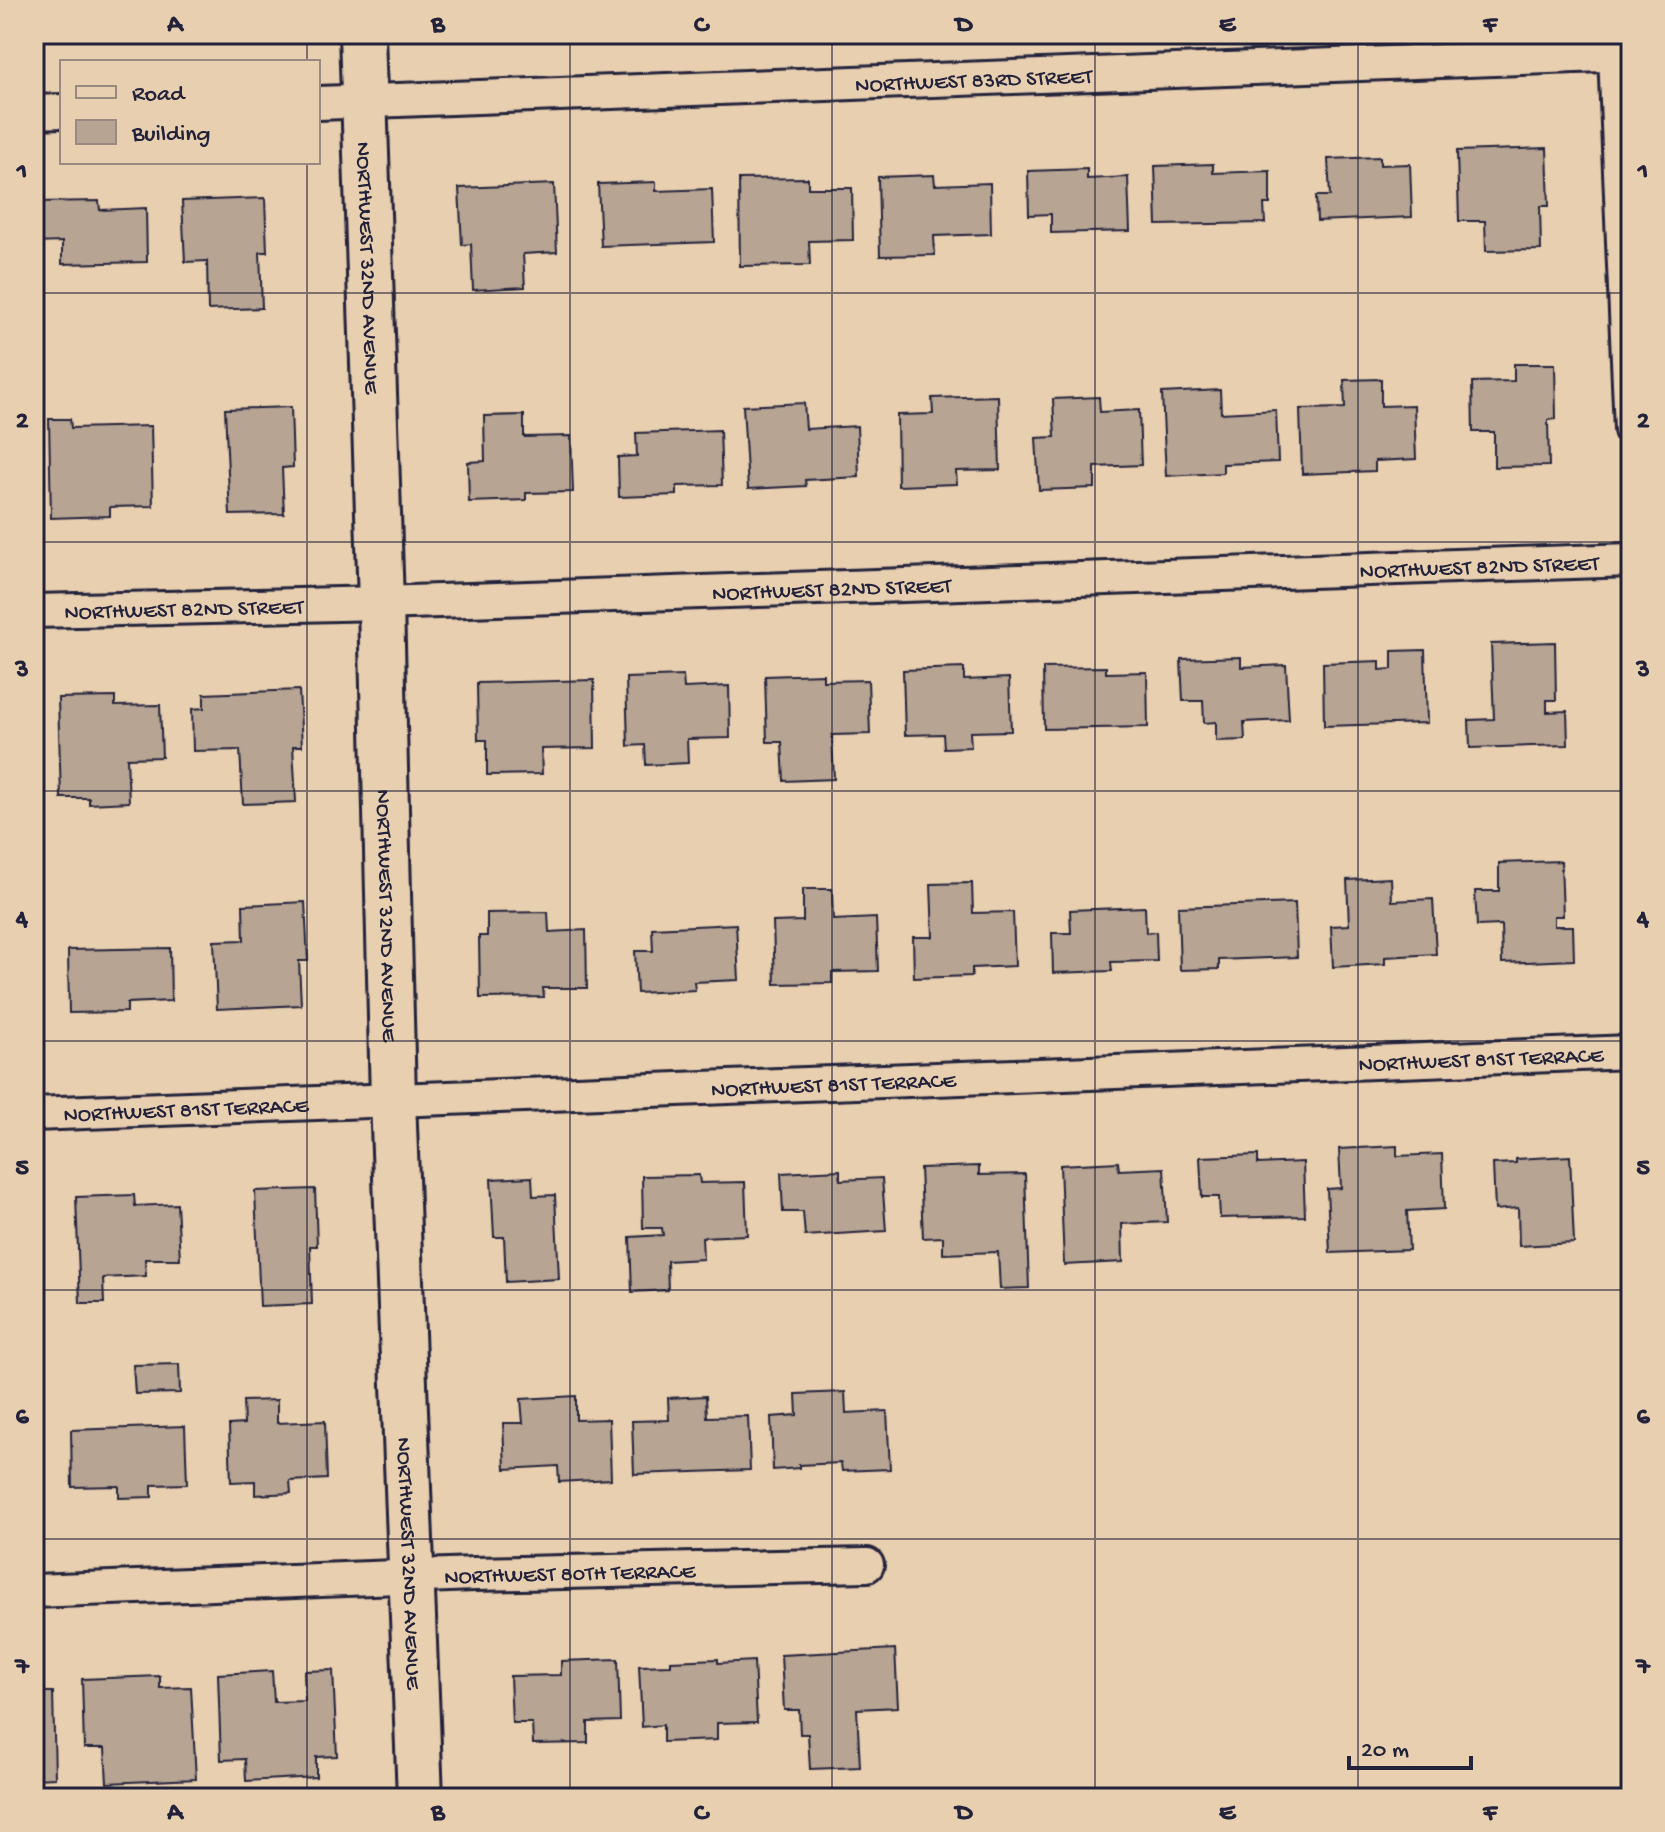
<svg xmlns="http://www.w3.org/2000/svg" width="1665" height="1832" font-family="'Gochi Hand',sans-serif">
  <rect width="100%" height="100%" fill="#e8cfb0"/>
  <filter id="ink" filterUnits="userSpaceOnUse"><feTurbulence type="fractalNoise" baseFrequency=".0125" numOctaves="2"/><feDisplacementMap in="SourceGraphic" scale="16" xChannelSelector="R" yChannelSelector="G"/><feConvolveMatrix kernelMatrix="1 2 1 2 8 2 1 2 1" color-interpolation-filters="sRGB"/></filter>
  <g filter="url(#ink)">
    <path fill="#b7a493" stroke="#22223b" stroke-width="2" d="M 1547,148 L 1549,206 L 1540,206 L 1541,250 L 1486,251 L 1485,221 L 1459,221 L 1457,151 Z
      M 1380,157 L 1380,165 L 1410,164 L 1412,217 L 1317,221 L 1316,196 L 1330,196 L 1328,159 Z
      M 1213,164 L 1213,173 L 1270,171 L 1270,204 L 1264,204 L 1265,223 L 1157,225 L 1155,166 Z
      M 1087,169 L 1087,179 L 1128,177 L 1130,231 L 1051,233 L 1051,214 L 1029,215 L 1028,171 Z
      M 934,175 L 935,185 L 990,183 L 991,234 L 934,236 L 935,255 L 880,256 L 878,177 Z
      M 808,178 L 808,188 L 852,188 L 853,240 L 809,241 L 810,265 L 740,266 L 739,179 Z
      M 656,182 L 656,191 L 712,189 L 714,242 L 601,246 L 598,184 Z
      M 554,184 L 557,252 L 523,254 L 525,287 L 473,290 L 471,244 L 462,245 L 459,188 Z
      M 265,198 L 267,252 L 260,252 L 262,308 L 208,310 L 207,261 L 185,262 L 182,201 Z
      M 99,201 L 100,210 L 146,208 L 147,262 L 62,264 L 62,242 L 34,243 L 34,202 Z
      M 1514,364 L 1555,364 L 1556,419 L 1548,420 L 1549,466 L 1494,467 L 1494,432 L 1473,432 L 1472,382 L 1514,381 Z
      M 1381,379 L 1381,406 L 1414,405 L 1416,459 L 1375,461 L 1375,471 L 1302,474 L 1300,409 L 1345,408 L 1344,380 Z
      M 1220,390 L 1221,413 L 1276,410 L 1278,462 L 1223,464 L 1223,473 L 1166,476 L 1162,393 Z
      M 998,396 L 1000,470 L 956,471 L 957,484 L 898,486 L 897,415 L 933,414 L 932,398 Z
      M 1099,397 L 1100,412 L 1139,410 L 1141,465 L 1095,467 L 1095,488 L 1039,490 L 1036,438 L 1055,437 L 1053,399 Z
      M 804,403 L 806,429 L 857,426 L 859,477 L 805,480 L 806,486 L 748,489 L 743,406 Z
      M 291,407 L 293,467 L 282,468 L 284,514 L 230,515 L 225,409 Z
      M 524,415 L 524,437 L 571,436 L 573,492 L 526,493 L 526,500 L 469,502 L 468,462 L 485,461 L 484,416 Z
      M 49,419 L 70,419 L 71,428 L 151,426 L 153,506 L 110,507 L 110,516 L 51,518 Z
      M 720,430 L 722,485 L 677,486 L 677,495 L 619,497 L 618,457 L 637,456 L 636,433 Z
      M 1555,642 L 1556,700 L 1547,700 L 1547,712 L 1567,711 L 1568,745 L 1470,748 L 1469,720 L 1494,719 L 1491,644 Z
      M 1425,650 L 1427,723 L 1324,726 L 1323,663 L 1380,661 L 1380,670 L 1392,669 L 1392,651 Z
      M 1241,657 L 1241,667 L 1286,665 L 1289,720 L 1244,722 L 1245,740 L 1216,741 L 1216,722 L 1204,723 L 1203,701 L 1183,701 L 1181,659 Z
      M 1106,667 L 1106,673 L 1147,672 L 1148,727 L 1044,729 L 1043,668 Z
      M 964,668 L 964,680 L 1009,678 L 1011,731 L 970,732 L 971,747 L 944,748 L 943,734 L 905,735 L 903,670 Z
      M 823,674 L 823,681 L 868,680 L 870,734 L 832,735 L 834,779 L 784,781 L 782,742 L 767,742 L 765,676 Z
      M 683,676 L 684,688 L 729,686 L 730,738 L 687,739 L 688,763 L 646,765 L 645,745 L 628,746 L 626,678 Z
      M 594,680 L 595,748 L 541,749 L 542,774 L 487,775 L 487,740 L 478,740 L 477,683 Z
      M 299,690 L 302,746 L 293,746 L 296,802 L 243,804 L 240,750 L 193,751 L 192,709 L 204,708 L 204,694 Z
      M 115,697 L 115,706 L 160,705 L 162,757 L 127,758 L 129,802 L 89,804 L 89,798 L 61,798 L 58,698 Z
      M 1561,861 L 1563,916 L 1554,916 L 1554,926 L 1573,926 L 1574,960 L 1502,963 L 1501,925 L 1477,926 L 1475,891 L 1499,891 L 1499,863 Z
      M 1391,878 L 1392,901 L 1433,899 L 1436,954 L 1385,957 L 1385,964 L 1333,967 L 1331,926 L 1349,925 L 1347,880 Z
      M 972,883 L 973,913 L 1013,912 L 1015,966 L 972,968 L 972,976 L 914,978 L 913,937 L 933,937 L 931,884 Z
      M 803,889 L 832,889 L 833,920 L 876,918 L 878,971 L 832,972 L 832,983 L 775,984 L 773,922 L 803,921 Z
      M 305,902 L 308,961 L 299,961 L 301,1005 L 217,1009 L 214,941 L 244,940 L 243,905 Z
      M 1295,903 L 1297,957 L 1219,960 L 1219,969 L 1180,970 L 1178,907 Z
      M 1145,907 L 1146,933 L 1156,932 L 1157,961 L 1111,962 L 1112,971 L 1053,973 L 1052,933 L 1071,933 L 1070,910 Z
      M 548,912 L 549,932 L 586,930 L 587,988 L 543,988 L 544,997 L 480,998 L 479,936 L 487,936 L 487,913 Z
      M 736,924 L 739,980 L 694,982 L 695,990 L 637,993 L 635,951 L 653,951 L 652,928 Z
      M 170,948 L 171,1001 L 127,1003 L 127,1012 L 69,1013 L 68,950 Z
      M 1397,1146 L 1397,1156 L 1442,1154 L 1444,1209 L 1407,1211 L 1409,1250 L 1330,1253 L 1327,1189 L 1341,1188 L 1339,1149 Z
      M 1258,1155 L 1258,1164 L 1303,1162 L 1305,1216 L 1220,1218 L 1219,1197 L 1202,1197 L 1200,1157 Z
      M 1570,1156 L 1574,1243 L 1519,1246 L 1518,1208 L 1495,1210 L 1493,1164 L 1516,1163 L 1516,1159 Z
      M 1118,1162 L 1119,1170 L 1164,1168 L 1167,1222 L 1122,1224 L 1123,1262 L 1064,1265 L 1060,1165 Z
      M 979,1166 L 979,1175 L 1025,1174 L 1029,1288 L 1000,1289 L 998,1252 L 943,1254 L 943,1237 L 923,1238 L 920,1168 Z
      M 840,1170 L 840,1180 L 882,1178 L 886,1231 L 805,1236 L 803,1212 L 783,1212 L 781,1173 Z
      M 699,1175 L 700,1183 L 745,1182 L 747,1235 L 702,1237 L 703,1259 L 667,1261 L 668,1290 L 632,1292 L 630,1237 L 663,1235 L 662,1228 L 643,1228 L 642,1176 Z
      M 532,1177 L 533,1196 L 555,1195 L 559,1279 L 506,1282 L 504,1237 L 494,1237 L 491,1179 Z
      M 315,1189 L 317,1246 L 310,1246 L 312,1304 L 260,1306 L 255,1191 Z
      M 134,1195 L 135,1206 L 177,1204 L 180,1259 L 145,1259 L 146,1276 L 103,1278 L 104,1303 L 80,1303 L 76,1197 Z
      M 34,1209 L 39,1209 L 41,1261 L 34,1262 Z
      M 179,1364 L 180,1393 L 135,1394 L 133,1365 Z
      M 845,1392 L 846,1413 L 887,1411 L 890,1469 L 842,1471 L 841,1463 L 799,1465 L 799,1468 L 773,1470 L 771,1417 L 797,1415 L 796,1394 Z
      M 34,1396 L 39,1490 L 34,1490 Z
      M 576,1396 L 576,1420 L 609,1419 L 611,1479 L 559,1482 L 558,1466 L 505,1469 L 503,1423 L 523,1423 L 521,1399 Z
      M 706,1396 L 707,1417 L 748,1416 L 750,1470 L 634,1474 L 632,1421 L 669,1420 L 668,1398 Z
      M 277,1400 L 277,1423 L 325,1421 L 327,1479 L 290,1481 L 291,1493 L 255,1495 L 255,1481 L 231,1482 L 229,1425 L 244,1424 L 243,1401 Z
      M 185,1426 L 187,1484 L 152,1485 L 152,1497 L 119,1498 L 119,1486 L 72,1487 L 71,1430 Z
      M 895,1649 L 898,1707 L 857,1709 L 860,1767 L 810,1769 L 808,1734 L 800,1734 L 799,1710 L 784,1710 L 781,1655 Z
      M 618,1659 L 620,1721 L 588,1722 L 588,1743 L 533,1744 L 532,1723 L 512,1723 L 510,1676 L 561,1675 L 561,1661 Z
      M 718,1659 L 718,1663 L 754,1661 L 757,1722 L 717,1723 L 717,1740 L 663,1742 L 663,1725 L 642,1727 L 639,1666 L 671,1665 L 671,1661 Z
      M 333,1670 L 337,1756 L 316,1757 L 316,1777 L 246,1781 L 245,1759 L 221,1760 L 218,1674 L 272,1671 L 274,1702 L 305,1701 L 304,1671 Z
      M 160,1676 L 160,1688 L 191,1687 L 196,1779 L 107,1783 L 105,1748 L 84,1748 L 82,1679 Z
      M 34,1692 L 53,1692 L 55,1778 L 34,1779 Z"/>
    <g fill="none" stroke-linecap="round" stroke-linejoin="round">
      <defs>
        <g id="street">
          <path d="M 1615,54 L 1631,430"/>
          <path id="s1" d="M 318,103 L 1631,54"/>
          <path d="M 34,112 L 62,111"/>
          <path id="s2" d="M 34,611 L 381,603 L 1631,560"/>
          <path id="s3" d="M 34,1114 L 1631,1052"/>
          <path id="s4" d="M 34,1591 L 475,1574 L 867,1565"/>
        </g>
        <g id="secondary">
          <path id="s5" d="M 362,34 L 381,603 L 393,1100 L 420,1798"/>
        </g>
      </defs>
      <use href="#street" stroke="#22223b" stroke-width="38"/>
      <use href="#secondary" stroke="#22223b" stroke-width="50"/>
      <use href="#street" stroke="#e8cfb0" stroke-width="32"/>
      <use href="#secondary" stroke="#e8cfb0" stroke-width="44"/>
    </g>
  </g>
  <path fill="none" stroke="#22223b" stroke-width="2" stroke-opacity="0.55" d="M 307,34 L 307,62M 570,34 L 570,1798M 832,34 L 832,1798M 1095,34 L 1095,1798M 1358,34 L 1358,1798M 307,162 L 307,1798M 34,293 L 1631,293M 34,542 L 1631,542M 34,791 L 1631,791M 34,1041 L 1631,1041M 34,1290 L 1631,1290M 34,1539 L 1631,1539"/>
  <g text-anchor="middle" stroke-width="8" stroke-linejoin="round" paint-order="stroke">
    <g font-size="22" fill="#22223b" stroke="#e8cfb0">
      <text dy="8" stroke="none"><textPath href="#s1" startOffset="656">NORTHWEST 83RD STREET</textPath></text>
      <text dy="8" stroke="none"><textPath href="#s5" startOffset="234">NORTHWEST 32ND AVENUE</textPath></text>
      <text dy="8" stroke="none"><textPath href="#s2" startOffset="1446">NORTHWEST 82ND STREET</textPath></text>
      <text dy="8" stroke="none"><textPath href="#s2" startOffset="798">NORTHWEST 82ND STREET</textPath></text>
      <text dy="8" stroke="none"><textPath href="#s2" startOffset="150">NORTHWEST 82ND STREET</textPath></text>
      <text dy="8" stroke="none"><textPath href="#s5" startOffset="882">NORTHWEST 32ND AVENUE</textPath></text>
      <text dy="8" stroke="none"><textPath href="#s3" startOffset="1448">NORTHWEST 81ST TERRACE</textPath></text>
      <text dy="8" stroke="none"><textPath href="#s3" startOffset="800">NORTHWEST 81ST TERRACE</textPath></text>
      <text dy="8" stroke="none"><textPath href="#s3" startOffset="152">NORTHWEST 81ST TERRACE</textPath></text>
      <text dy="8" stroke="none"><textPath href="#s5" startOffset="1530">NORTHWEST 32ND AVENUE</textPath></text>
      <text dy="8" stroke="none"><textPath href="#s4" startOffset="536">NORTHWEST 80TH TERRACE</textPath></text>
    </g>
  </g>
  <rect width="1665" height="1832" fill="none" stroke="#e8cfb0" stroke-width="88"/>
  <rect x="60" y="60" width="260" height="104" fill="#e8cfb0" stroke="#998a81" stroke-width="2"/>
  <rect x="76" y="86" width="40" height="12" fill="#e8cfb0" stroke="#998a81" stroke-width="2"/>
  <text x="132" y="100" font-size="24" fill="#22223b">Road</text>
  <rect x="76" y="120" width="40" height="24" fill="#b7a493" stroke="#998a81" stroke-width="2"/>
  <text x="132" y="140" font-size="24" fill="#22223b">Building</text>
  <path d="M1349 1756v12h122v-12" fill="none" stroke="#22223b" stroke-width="4"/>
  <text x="1361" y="1756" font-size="24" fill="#22223b" stroke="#e8cfb0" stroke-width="6" paint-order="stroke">20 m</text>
  <rect x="44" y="44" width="1577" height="1744" fill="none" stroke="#22223b" stroke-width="3"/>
  <g font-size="26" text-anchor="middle" font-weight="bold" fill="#22223b">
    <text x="175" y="31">A</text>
    <text x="438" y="31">B</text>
    <text x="701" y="31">C</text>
    <text x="964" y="31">D</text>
    <text x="1227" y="31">E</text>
    <text x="1490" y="31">F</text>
    <text x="22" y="178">1</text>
    <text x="1643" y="178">1</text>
    <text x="22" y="427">2</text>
    <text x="1643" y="427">2</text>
    <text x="22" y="676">3</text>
    <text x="1643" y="676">3</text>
    <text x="22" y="925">4</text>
    <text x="1643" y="925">4</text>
    <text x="22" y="1174">5</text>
    <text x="1643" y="1174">5</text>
    <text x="22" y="1423">6</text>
    <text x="1643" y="1423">6</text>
    <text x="22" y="1673">7</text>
    <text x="1643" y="1673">7</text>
    <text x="175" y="1819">A</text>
    <text x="438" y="1819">B</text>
    <text x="701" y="1819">C</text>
    <text x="964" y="1819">D</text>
    <text x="1227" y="1819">E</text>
    <text x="1490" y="1819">F</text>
  </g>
</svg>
